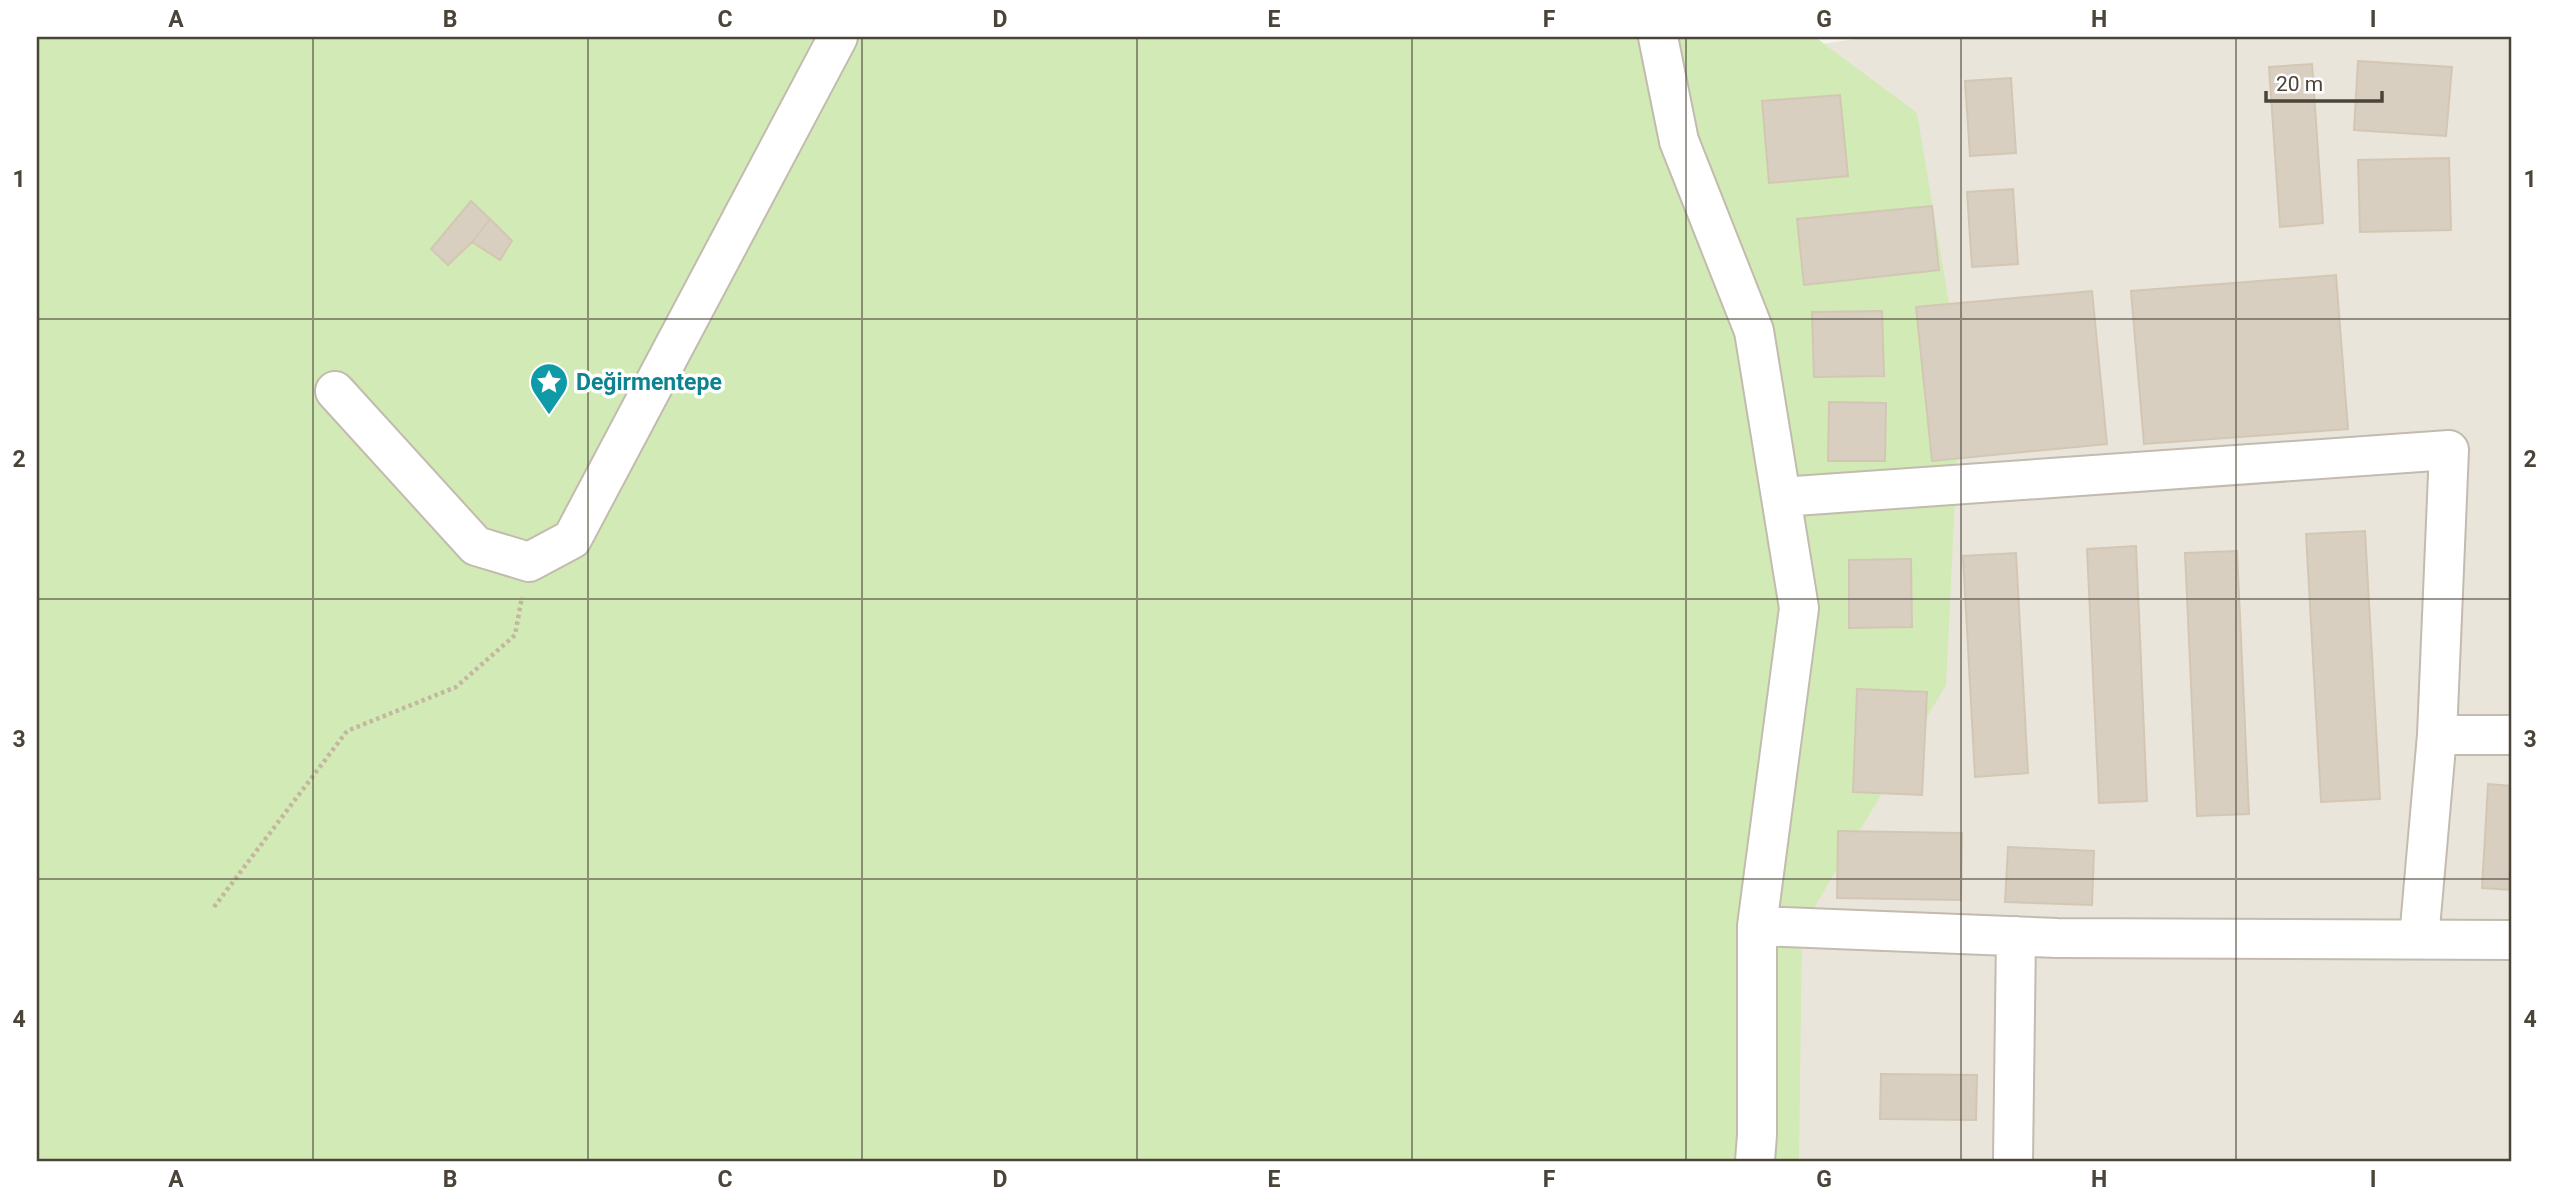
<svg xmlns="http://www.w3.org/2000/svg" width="2549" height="1198" font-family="Roboto,sans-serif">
  <rect width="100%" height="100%" fill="#f6f3ec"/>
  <path fill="#eae5da" d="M 1870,37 L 2512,37 L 2512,1161 L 1647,1161 L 1594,77 Z"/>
  <path fill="#d2eab5" d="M 37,37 L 1815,37 L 1917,113 L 1961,375 L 1946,685 L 1802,928 L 1799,1161 L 37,1161 Z"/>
  <path fill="#d8cfc1" stroke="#d3c7b4" stroke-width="2" d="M 2358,61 L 2452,67 L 2446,136 L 2354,130 Z
    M 2312,64 L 2323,223 L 2280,227 L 2269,67 Z
    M 2011,78 L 2016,153 L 1970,156 L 1965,81 Z
    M 1840,95 L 1848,176 L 1769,183 L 1762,101 Z
    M 2449,158 L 2451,230 L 2360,232 L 2358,160 Z
    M 2013,189 L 2018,264 L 1972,267 L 1967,192 Z
    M 471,201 L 490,219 L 472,242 L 448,265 L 431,249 Z
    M 1932,206 L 1939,270 L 1804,285 L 1797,219 Z
    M 490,219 L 512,241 L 500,260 L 472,242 Z
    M 2336,275 L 2348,429 L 2144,444 L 2131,291 Z
    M 2092,291 L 2107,444 L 1932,461 L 1916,307 Z
    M 1882,311 L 1884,376 L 1814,377 L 1812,312 Z
    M 1829,402 L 1886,403 L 1885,461 L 1828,461 Z
    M 2365,531 L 2380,799 L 2321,802 L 2306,534 Z
    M 2136,546 L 2147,801 L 2099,803 L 2087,549 Z
    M 2237,551 L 2249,814 L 2197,816 L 2185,553 Z
    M 2016,553 L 2028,773 L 1975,777 L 1963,556 Z
    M 1911,559 L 1912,627 L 1849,628 L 1849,560 Z
    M 1857,689 L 1927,692 L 1922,795 L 1853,792 Z
    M 2488,784 L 2512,786 L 2512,890 L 2482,888 Z
    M 1838,831 L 1962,833 L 1961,900 L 1837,898 Z
    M 2008,847 L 2094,851 L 2092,905 L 2005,902 Z
    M 1881,1074 L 1977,1075 L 1976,1120 L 1880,1119 Z"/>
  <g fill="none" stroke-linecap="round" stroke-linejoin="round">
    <defs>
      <path id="minor" d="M 1658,37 L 1679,141 L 1754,331 L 1799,608 L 1757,926 L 1757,1135 L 1755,1161
        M 335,391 L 476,546 L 529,562 L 572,539 L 838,37
        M 1781,497 L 2449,450 L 2437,735 L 2419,939
        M 2437,735 L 2512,735
        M 1757,926 L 2057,938 L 2512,940
        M 2013,1161 L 2016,936"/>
    </defs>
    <use href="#minor" stroke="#c2bbae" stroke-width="42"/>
    <path stroke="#c4b79f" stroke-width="4.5" stroke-dasharray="3.5 3.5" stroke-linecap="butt" d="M 214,907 L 347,731 L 456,687 L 515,635 L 522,597"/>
    <use href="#minor" stroke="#fff" stroke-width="38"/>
  </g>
  <path fill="none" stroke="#4b4439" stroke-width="2" stroke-opacity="0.55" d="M 313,37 L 313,1161M 588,37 L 588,1161M 862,37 L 862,1161M 1137,37 L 1137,1161M 1412,37 L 1412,1161M 1686,37 L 1686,1161M 1961,37 L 1961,1161M 2236,37 L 2236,1161M 37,319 L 2512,319M 37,599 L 2512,599M 37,879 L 2512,879"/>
  <defs>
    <symbol id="sight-pin" viewBox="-11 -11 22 30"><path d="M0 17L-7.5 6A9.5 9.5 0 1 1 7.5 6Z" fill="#0f9aa8" stroke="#fff"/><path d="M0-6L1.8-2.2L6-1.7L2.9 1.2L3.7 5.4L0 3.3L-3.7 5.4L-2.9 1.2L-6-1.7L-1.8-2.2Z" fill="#fff"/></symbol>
  </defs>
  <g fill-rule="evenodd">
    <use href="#sight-pin" x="527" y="360" width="44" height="60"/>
  </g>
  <g text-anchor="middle" stroke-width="7" stroke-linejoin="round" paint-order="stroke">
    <g font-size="23" font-weight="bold" fill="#0d838f" stroke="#fff" text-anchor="start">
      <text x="576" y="390">Değirmentepe</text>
    </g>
  </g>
  <rect width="2549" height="1198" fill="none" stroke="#ffffff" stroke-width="77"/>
  <path d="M2266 91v10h116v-10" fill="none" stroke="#4b4439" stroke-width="3.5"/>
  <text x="2276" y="91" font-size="21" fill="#4b4439" stroke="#ffffff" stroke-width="5" paint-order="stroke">20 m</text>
  <rect x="38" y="38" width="2472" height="1122" fill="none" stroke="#4b4439" stroke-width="2.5"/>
  <g font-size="23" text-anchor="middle" font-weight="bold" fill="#4b4439">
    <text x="176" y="27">A</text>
    <text x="450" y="27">B</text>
    <text x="725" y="27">C</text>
    <text x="1000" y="27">D</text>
    <text x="1274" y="27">E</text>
    <text x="1549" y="27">F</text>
    <text x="1824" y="27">G</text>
    <text x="2099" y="27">H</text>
    <text x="2373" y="27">I</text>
    <text x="19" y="187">1</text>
    <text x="2530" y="187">1</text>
    <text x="19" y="467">2</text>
    <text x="2530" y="467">2</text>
    <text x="19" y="747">3</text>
    <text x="2530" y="747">3</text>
    <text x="19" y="1027">4</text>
    <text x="2530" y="1027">4</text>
    <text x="176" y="1187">A</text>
    <text x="450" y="1187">B</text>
    <text x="725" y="1187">C</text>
    <text x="1000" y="1187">D</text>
    <text x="1274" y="1187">E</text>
    <text x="1549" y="1187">F</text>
    <text x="1824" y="1187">G</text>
    <text x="2099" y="1187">H</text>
    <text x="2373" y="1187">I</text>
  </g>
</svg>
